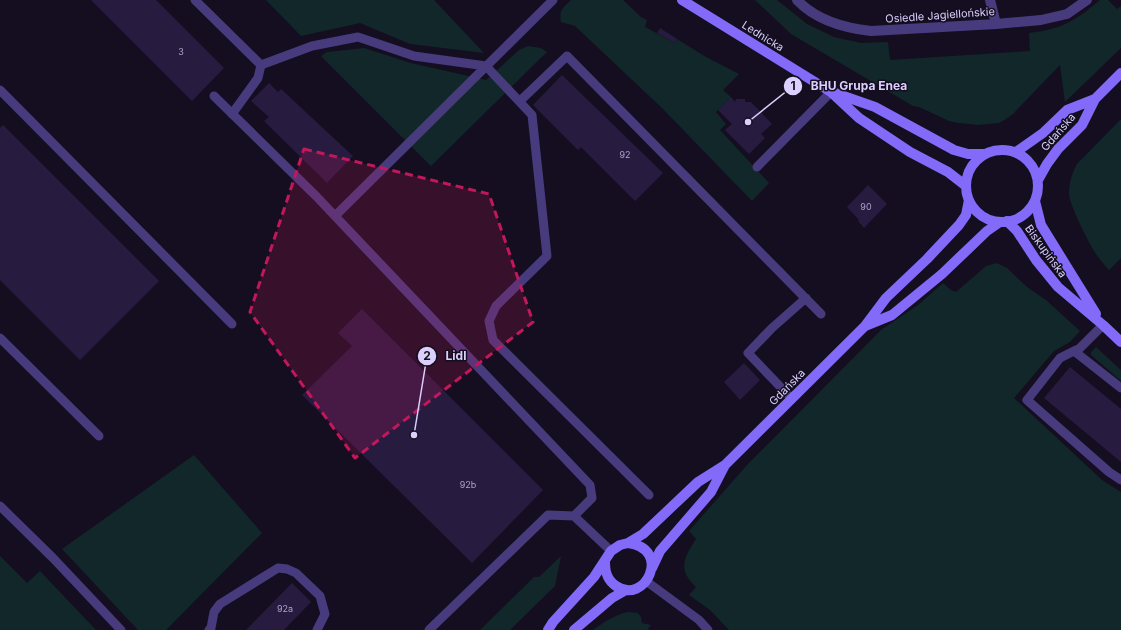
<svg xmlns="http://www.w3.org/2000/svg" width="1121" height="630" font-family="Inter,sans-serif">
  <rect width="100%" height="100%" fill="#140e20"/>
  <path fill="#11272a" d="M 266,0 L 434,0 L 484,53 L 410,44 L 360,23 L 301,36 Z
    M 571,0 L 623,0 L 641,17 L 647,20 L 645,27 L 675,43 L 677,39 L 706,57 L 739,74 L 723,90 L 731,97 L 716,112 L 726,124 L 720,130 L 769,183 L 752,201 L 663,109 L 575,26 L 561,22 C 559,10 562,9 571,0 Z
    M 755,0 L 777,0 L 807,24 L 834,37 L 861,43 L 888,42 L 890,60 L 1030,51 L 1029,33 C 1036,32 1044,31 1051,29 C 1069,25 1086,12 1100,0 L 1108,0 L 1117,9 L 1121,6 L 1121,48 L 1065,102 L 1060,65 L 1013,114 L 1006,119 L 999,123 L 978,125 L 959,123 L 949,121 L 919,107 L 913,106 L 791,34 Z
    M 528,46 L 541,48 L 547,52 L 431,166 L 321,56 L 327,52 L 364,48 L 411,63 L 486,80 L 519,50 Z
    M 1121,119 L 1121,258 L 1109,270 C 1104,264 1098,258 1094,251 C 1087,239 1070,206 1069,194 C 1069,183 1072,173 1077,164 Z
    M 997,263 L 1007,268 L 1027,287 L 1046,300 L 1080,331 L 1070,342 L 1054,351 L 1014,398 L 1102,480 L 1121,492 L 1121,630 L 729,630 L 710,610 L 689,595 L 696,587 C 677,570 684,557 696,539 L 689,531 L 747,465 L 881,330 L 918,305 L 943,283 L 951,290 L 956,292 L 986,266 Z
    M 1096,347 L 1121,370 L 1121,381 L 1091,355 L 1091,352 Z
    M 194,455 L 262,533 L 166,630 L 138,630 L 62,549 Z
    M 0,556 L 27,583 L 40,571 L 96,630 L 0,630 Z
    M 561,556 L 555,586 L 510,630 L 480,630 L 534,577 L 539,577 Z
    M 628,612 L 638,613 L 641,617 L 642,623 L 651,625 L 648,629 L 649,630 L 593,630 C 604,622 614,615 628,612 Z"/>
  <path fill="#281b40" d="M 91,0 L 156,0 L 224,68 L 192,101 Z
    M 660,28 L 677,39 L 675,43 L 657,33 Z
    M 562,75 L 663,173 L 635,201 L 581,147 L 578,150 L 533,105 Z
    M 269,83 L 278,92 L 281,89 L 353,156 L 327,183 L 264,121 L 269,117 L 251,101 Z
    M 731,97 L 735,102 L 736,99 L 745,99 L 745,102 L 751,102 L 772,124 L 761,134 L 765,138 L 749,154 L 725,130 L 732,124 L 718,110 Z
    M 3,125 L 159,281 L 80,360 L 0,280 L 0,128 Z
    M 868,185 L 887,204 L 864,228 L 858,221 L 859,220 L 847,207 Z
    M 362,309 L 543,490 L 472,563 L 302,395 L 352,346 L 338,333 Z
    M 744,363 L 760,380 L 740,400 L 724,382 Z
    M 1070,367 L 1121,409 L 1121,462 L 1044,398 Z
    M 292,583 L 311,602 L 284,630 L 246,630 Z"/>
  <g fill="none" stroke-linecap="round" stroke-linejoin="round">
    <path stroke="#473b7d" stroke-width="9" d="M 195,0 L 261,65
      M 0,90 L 232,324
      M 214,96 L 316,196 L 590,485 L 592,498 L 574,516
      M 520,101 L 567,56 L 821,314
      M 232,114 L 258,78 L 261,65 L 312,46 L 358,37 L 414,56 L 486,66 L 532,115 L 547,256 L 496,306 L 489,321 L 493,340 L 649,495
      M 757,167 L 831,92
      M 335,216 L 553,0
      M 1103,325 L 1079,349 L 1074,351 L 1121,388
      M 0,338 L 99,436
      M 1074,351 L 1060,358 L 1027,400 L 1109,472 L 1121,480
      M 792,399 L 748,353 L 772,328 L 806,298
      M 0,506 L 53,558 L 121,630
      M 646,581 L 699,620 L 708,630
      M 209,630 L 211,628 L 214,612 L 220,604 L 278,568 L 287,569 L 296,573 L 320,596 L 325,614 L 317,630
      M 429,630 L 548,515 L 574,516 L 611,551"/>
    <path stroke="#473b7d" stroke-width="10" d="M 797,0 C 816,20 844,28 871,31 L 996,24 L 1041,20 L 1067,14 L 1087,0
      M 990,0 L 996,24"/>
    <path stroke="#836af9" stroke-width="10" d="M 682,0 L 831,92 L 859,118 L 910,152 L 948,172 L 966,186
      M 835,93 L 875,107 L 954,150 L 968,154 L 984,154
      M966 186a36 36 0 1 1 72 0a36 36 0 1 1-72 0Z
      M 1016,152 L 1043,133 L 1067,110 L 1095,99
      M 1038,180 L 1047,164 L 1058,149 L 1082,125 L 1095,99 L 1121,73
      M 1035,201 L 1041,225 L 1096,314
      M 1007,221 L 1017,231 L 1036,260 L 1058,287 L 1103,325 L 1121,342
      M 865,326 L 892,315 L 942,274 L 987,231 L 1000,222
      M 605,562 C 605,572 607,580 616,586 C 645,606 673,549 628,543
      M 652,568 L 660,551 L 711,492 L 725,465
      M 548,630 L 553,622 L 594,577 L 611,551 L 620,545 L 628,543 L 643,534 L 698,482 L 725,465 L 865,326 L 886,298 L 927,259 L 959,225 L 966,215 L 969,200
      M 574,630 L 612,598 L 626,590"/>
  </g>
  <path fill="#c2185b" fill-opacity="0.2" stroke="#c2185b" stroke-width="3" stroke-dasharray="8 5" stroke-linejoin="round" d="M 304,149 L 489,194 L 533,322 L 355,458 L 250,312 Z"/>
  <g text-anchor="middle" stroke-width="3" stroke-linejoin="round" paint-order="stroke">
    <g font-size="9" fill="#aea2ce">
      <text x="181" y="55">3</text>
      <text x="625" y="158">92</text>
      <text x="866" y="210">90</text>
      <text x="468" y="488">92b</text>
      <text x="285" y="612">92a</text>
    </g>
    <g font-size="11" fill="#dbcffd" stroke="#140e20">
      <text transform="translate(940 15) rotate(-4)" y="4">Osiedle Jagiellońskie</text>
      <text transform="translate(763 36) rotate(32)" y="4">Lednicka</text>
      <text transform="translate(1058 132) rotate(-49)" y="4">Gdańska</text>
      <text transform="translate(1046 251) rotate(54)" y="4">Biskupińska</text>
      <text transform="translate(787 387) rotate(-45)" y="4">Gdańska</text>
    </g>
  </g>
  <path fill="none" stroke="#dbcffd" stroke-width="1.5" d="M748 122L793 86M414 435L427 356"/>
  <g fill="#dbcffd" stroke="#140e20" stroke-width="1.5">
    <circle cx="748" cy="122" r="4"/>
    <circle cx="414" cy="435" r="4"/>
    <circle cx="793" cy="86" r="10"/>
    <circle cx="427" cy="356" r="10"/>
  </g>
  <g font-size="12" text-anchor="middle" font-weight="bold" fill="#111">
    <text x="793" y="90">1</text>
    <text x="427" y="360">2</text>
  </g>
  <g font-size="12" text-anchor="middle" font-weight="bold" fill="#dbcffd" stroke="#140e20" stroke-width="3" stroke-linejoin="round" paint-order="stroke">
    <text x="859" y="90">BHU Grupa Enea</text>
    <text x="456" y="360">Lidl</text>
  </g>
</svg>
